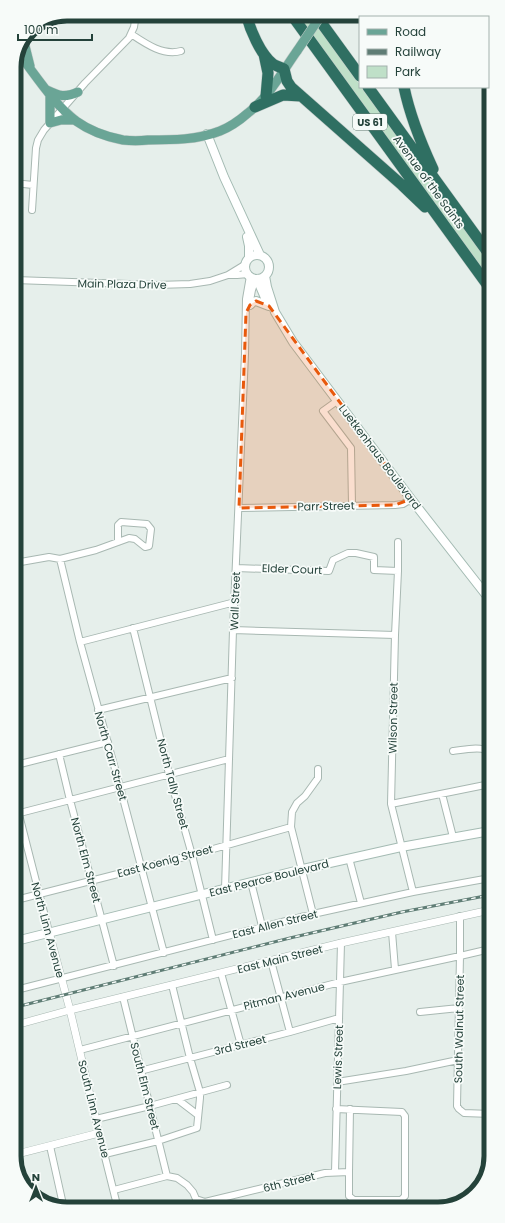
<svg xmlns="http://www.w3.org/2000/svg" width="505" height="1223" font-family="Poppins,sans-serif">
  <rect width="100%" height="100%" fill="#e6efeb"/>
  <path fill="#bfe0c8" d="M 295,14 L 311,14 L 335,47 L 333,48 L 360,85 L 360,87 L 361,87 L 489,263 L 489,282 Z"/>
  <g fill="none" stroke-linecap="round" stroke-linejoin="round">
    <defs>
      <path id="minor" d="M 131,34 C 146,44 163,56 181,51
        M 14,183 L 33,185
        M 32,210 L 36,148 L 38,140 L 44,130 L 85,83 L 129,38 L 134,27 L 136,14
        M 228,275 L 237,275 L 248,274
        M 15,280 L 157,285 L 190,284 L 210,281 L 228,275 L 246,264
        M 249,306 L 252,290 L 256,278
        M 337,401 L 323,411 L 351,448 L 352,505
        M 239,508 L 395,505 L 403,504 L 411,499
        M 398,542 L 398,571 L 395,635 L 391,804 L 413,892
        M 60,559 L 80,642 L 120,787 L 164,953
        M 15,563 L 49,557 L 60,559 L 96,550 L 129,538 L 135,539 L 145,547 L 149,546 L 151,529 L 147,524 L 121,522 L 118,525 L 118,542
        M 236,568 L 329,571 L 333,560 L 348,553 L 356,553 L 374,557 L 374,570 L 398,571
        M 133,628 L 169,774 L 192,855 L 213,940
        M 233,630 L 395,635
        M 80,642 L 235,602
        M 98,710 L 232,678
        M 453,751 C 460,750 482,746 486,751 C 490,755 489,766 490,771
        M 59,754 L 70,800 L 114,966
        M 16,765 L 108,742
        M 442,794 L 453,837
        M 16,803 L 49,932
        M 391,804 L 490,784
        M 16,814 L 229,759
        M 349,858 L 361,903
        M 251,882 L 262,926
        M 225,889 L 233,630 L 245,354 L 246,299 L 250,276
        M 16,900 L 192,855 L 291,827
        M 313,914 L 291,827 L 292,812 L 297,803 L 305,796 L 318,778 L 318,769
        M 460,916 L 460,956 L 457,1106 L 459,1109 L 464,1113 L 491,1114
        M 392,932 L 395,969
        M 271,961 L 290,1032
        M 221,973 L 241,1045
        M 16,990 L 313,914 L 413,892 L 490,878
        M 123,997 L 167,1176
        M 420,1012 L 459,1008
        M 80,1050 L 340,982 L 460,956 L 490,949
        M 140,1071 L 290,1032 L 339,1018
        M 337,1082 L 406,1071 L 458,1060
        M 177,1099 L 198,1115
        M 96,1119 L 150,1106 L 227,1085
        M 99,1133 L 118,1209
        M 50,1146 L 64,1209
        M 105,1154 L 158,1141 L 197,1128 L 200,1098 L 200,1092 L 190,1058 L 172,985
        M 335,1172 L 341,943
        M 349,1172 L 350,1109
        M 114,1190 L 167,1176 L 177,1178 L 187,1185 L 193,1192 L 196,1199 L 205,1202 L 325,1173 L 349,1172 L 349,1196 L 354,1200 L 401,1200 L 405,1196 L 405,1116 L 402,1112 L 336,1109"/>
      <path id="tertiary" d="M 16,1025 L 70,1010 L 341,943 L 490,910
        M 17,1154 L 99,1133 L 70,1010 L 49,932"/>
      <path id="secondary" d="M 207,134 L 224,177 L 260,255
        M 247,237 L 249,246 L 249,258
        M245 267a12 12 0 1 1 24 0a12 12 0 1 1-24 0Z
        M 265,276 L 267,287 L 275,312 L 293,342 L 411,499 L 490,600
        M 257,279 L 266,300
        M 250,305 L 253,302 L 256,301 L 269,306
        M 16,941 L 303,869 L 401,847 L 490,831"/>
      <path id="primary" d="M 24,42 L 30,66
        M 19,54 C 37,77 53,103 76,121 C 90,131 107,137 123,140 C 131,141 140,141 148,140 C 172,140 197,140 220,131 C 230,127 240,120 248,113 C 269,97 282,72 297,51
        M 47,90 C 60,96 64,98 78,92
        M 50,95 L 50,123 L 61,120 L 75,120"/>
      <path id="motorway" d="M 246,14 C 250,29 260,54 273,64 C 276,66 280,67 284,69 L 287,81 L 291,87 L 402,185 L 425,207
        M 291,14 L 489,287
        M 315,14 L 360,76
        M 377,14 L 379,17
        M 264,54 L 268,73 L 266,96
        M 368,87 L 489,254
        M 404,87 C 410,116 420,141 433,169
        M 255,107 L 283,95 L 301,96"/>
    </defs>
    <use href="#minor" stroke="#a8b8b2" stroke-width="8"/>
    <use href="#tertiary" stroke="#a8b8b2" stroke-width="8"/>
    <use href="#secondary" stroke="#a4bbb3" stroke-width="10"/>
    <use href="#primary" stroke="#c2cac8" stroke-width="10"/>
    <use href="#motorway" stroke="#c2cac8" stroke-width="12"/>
    <use href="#minor" stroke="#fff" stroke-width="6"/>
    <use href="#tertiary" stroke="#fff" stroke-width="7"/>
    <use href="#secondary" stroke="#fff" stroke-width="8"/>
    <use href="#primary" stroke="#6aa596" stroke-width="9"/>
    <use href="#motorway" stroke="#2f6f62" stroke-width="11"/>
    <defs>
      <path id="rail" d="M 16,1007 L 290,938 L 402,912 L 490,895"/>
    </defs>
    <use href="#rail" stroke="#5f7d75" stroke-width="3"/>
    <use href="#rail" stroke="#f7fbf9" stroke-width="1.5" stroke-dasharray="4.5" stroke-linecap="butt"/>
    <defs>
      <path id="primary-bridge" d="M 297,51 L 322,14"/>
    </defs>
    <use href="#primary-bridge" stroke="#c2cac8" stroke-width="10" stroke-linecap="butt"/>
    <use href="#primary-bridge" stroke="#6aa596" stroke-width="9"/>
  </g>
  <path fill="#e8590c" fill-opacity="0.2" stroke="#e8590c" stroke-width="3" stroke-dasharray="8 5" stroke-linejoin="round" d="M 256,301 L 269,306 L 411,499 L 395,505 L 239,508 L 246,313 L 250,305 Z"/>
  <g text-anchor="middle" stroke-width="3.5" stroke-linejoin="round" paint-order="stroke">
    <rect fill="#f7fbf9" stroke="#637a73" stroke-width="1" x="353" y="114" width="34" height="16" rx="3"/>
    <g font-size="10" font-weight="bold" fill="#24423a">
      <text x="370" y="126">US 61</text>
    </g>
    <g font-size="11" fill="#24423a" stroke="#f7fbf9">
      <text transform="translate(429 182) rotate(54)" y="4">Avenue of the Saints</text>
      <text transform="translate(122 284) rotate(1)" y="4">Main Plaza Drive</text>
      <text transform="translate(380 457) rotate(53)" y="4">Luetkenhaus Boulevard</text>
      <text transform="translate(326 506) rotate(-1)" y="4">Parr Street</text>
      <text transform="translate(292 569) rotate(2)" y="4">Elder Court</text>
      <text transform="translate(235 601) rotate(-88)" y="4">Wall Street</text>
      <text transform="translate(393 718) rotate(-89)" y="4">Wilson Street</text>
      <text transform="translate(111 756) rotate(74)" y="4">North Carr Street</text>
      <text transform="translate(173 784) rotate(75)" y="4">North Tally Street</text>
      <text transform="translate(86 860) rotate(75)" y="4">North Elm Street</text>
      <text transform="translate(165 861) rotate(-15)" y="4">East Koenig Street</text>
      <text transform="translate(269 878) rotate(-14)" y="4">East Pearce Boulevard</text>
      <text transform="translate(275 924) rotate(-14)" y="4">East Allen Street</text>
      <text transform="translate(48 930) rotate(75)" y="4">North Linn Avenue</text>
      <text transform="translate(280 959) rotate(-14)" y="4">East Main Street</text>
      <text transform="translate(284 996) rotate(-14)" y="4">Pitman Avenue</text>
      <text transform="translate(459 1029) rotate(-89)" y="4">South Walnut Street</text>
      <text transform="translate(240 1045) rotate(-14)" y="4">3rd Street</text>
      <text transform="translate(338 1057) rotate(-88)" y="4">Lewis Street</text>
      <text transform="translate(145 1086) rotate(76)" y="4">South Elm Street</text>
      <text transform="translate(94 1109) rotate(76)" y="4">South Linn Avenue</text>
      <text transform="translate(289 1182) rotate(-14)" y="4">6th Street</text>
    </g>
  </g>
  <path d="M0 0H505V1223H0ZM67 21H438A46 46 0 0 1 484 67V1156A46 46 0 0 1 438 1202H67A46 46 0 0 1 21 1156V67A46 46 0 0 1 67 21Z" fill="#f7fbf9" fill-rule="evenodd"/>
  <path fill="none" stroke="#24423a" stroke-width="5" d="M67 21H438A46 46 0 0 1 484 67V1156A46 46 0 0 1 438 1202H67A46 46 0 0 1 21 1156V67A46 46 0 0 1 67 21Z"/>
  <rect x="359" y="16" width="130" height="72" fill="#f7fbf9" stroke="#a3b1ad"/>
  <rect x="367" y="29" width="20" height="6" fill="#6aa596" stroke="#a3b1ad"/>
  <text x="395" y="36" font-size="12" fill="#24423a">Road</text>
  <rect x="367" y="49" width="20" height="6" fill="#5f7d75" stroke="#a3b1ad"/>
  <text x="395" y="56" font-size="12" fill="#24423a">Railway</text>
  <rect x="367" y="66" width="20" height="12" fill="#bfe0c8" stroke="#a3b1ad"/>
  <text x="395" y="76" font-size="12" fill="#24423a">Park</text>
  <g transform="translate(36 1187)" stroke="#f7fbf9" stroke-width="3" paint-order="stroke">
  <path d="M0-3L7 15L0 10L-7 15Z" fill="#24423a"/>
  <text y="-6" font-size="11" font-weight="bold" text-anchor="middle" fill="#24423a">N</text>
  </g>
  <path d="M18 34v6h74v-6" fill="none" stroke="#24423a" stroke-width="2"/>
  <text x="24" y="34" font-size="12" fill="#24423a" stroke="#f7fbf9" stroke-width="3" paint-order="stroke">100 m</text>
</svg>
